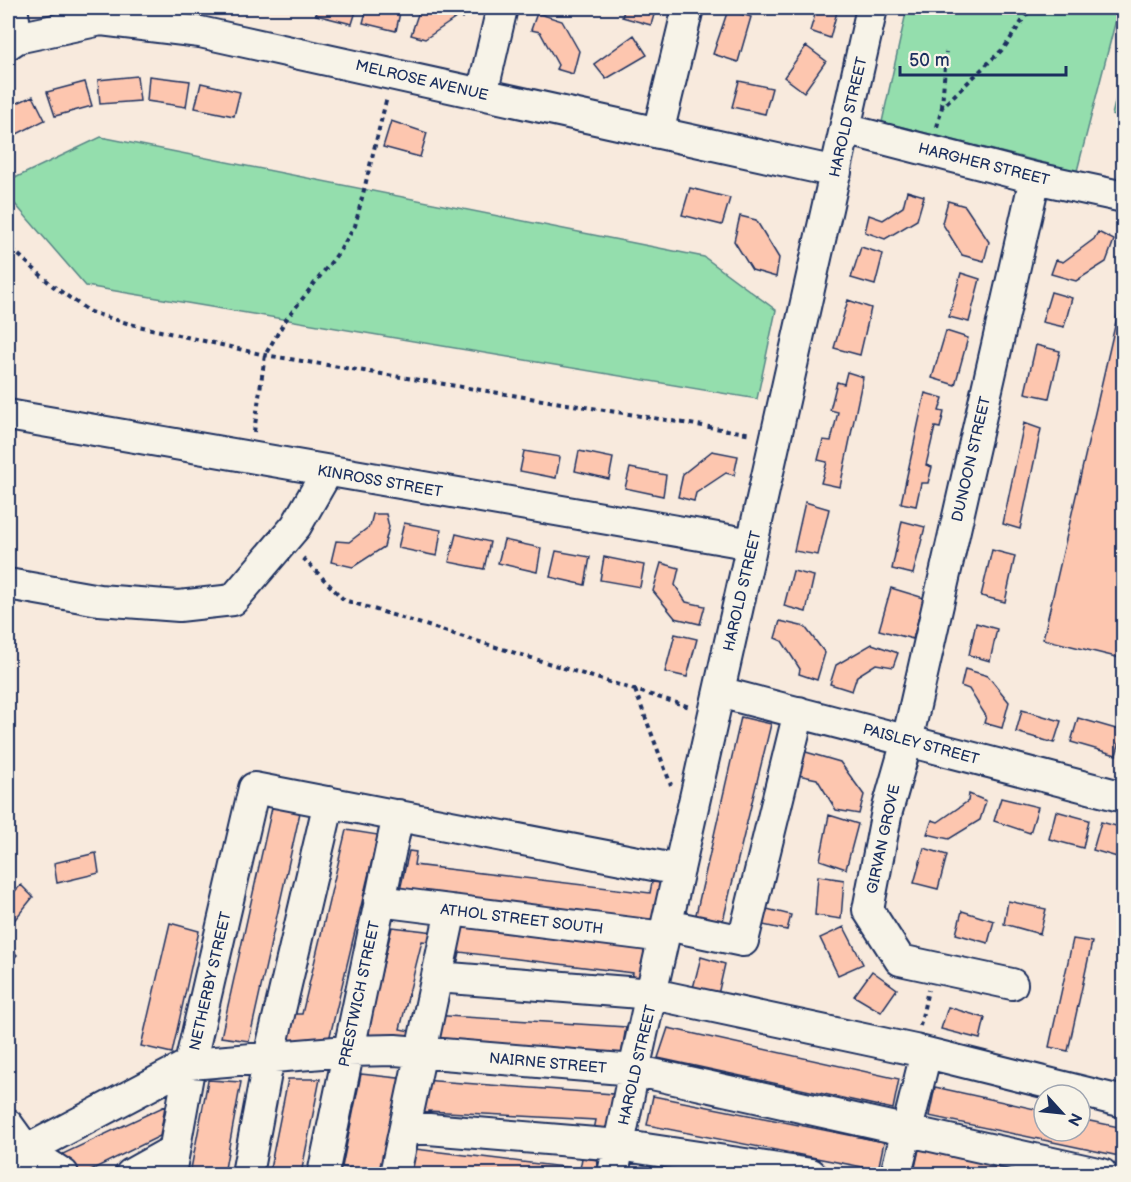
<svg xmlns="http://www.w3.org/2000/svg" width="1131" height="1182" font-family="'Balsamiq Sans',sans-serif">
  <rect width="100%" height="100%" fill="#f8eadd"/>
  <filter id="ink" filterUnits="userSpaceOnUse"><feTurbulence type="fractalNoise" baseFrequency=".0167" numOctaves="2"/><feDisplacementMap in="SourceGraphic" scale="12" xChannelSelector="R" yChannelSelector="G"/><feConvolveMatrix kernelMatrix="1 2 1 2 8 2 1 2 1" color-interpolation-filters="sRGB"/></filter>
  <g filter="url(#ink)">
    <path fill="#94dead" stroke="#588686" stroke-width="1.5" d="M 907,8 L 1119,8 L 1077,171 L 882,122 Z
      M 1123,69 L 1124,118 L 1123,118 L 1112,115 Z
      M 101,137 L 704,257 L 776,310 L 757,399 L 86,286 L 8,196 L 8,167 L 17,177 Z"/>
    <path fill="#fdc6af" stroke="#1b2f5e" stroke-width="1.5" d="M 318,8 L 357,8 L 352,24 L 316,15 Z
      M 367,8 L 401,8 L 396,31 L 363,23 Z
      M 420,8 L 467,8 L 463,18 L 459,16 L 425,39 L 411,35 Z
      M 625,8 L 656,8 L 651,25 L 622,17 Z
      M 817,8 L 838,8 L 830,38 L 810,31 Z
      M 728,10 L 751,17 L 738,62 L 713,54 Z
      M 537,13 L 562,21 L 579,51 L 573,74 L 556,69 L 558,65 L 540,32 L 531,30 Z
      M 634,35 L 647,55 L 606,79 L 594,64 Z
      M 806,46 L 826,61 L 804,92 L 784,77 Z
      M 137,76 L 140,101 L 100,104 L 98,80 Z
      M 149,76 L 190,81 L 186,107 L 147,101 Z
      M 739,81 L 772,88 L 765,114 L 732,107 Z
      M 85,82 L 92,106 L 55,116 L 47,92 Z
      M 201,83 L 240,92 L 234,116 L 195,108 Z
      M 33,96 L 45,120 L 11,137 L 8,130 L 8,107 Z
      M 391,121 L 427,133 L 420,157 L 383,147 Z
      M 690,188 L 730,198 L 722,225 L 682,215 Z
      M 907,191 L 924,196 L 917,220 L 885,239 L 865,232 L 869,215 L 883,220 L 903,207 Z
      M 948,201 L 965,206 L 989,242 L 984,261 L 962,255 L 942,223 Z
      M 740,216 L 756,220 L 779,258 L 776,277 L 752,270 L 734,241 Z
      M 1098,232 L 1114,240 L 1106,262 L 1076,281 L 1051,274 L 1056,260 L 1063,262 L 1094,239 Z
      M 861,247 L 883,254 L 875,285 L 851,278 Z
      M 961,273 L 980,279 L 969,322 L 949,317 Z
      M 1051,292 L 1072,298 L 1064,327 L 1042,322 Z
      M 848,300 L 871,308 L 860,355 L 834,348 Z
      M 1120,304 L 1124,305 L 1124,659 L 1043,639 Z
      M 946,331 L 968,338 L 955,385 L 932,378 Z
      M 1036,345 L 1060,351 L 1049,398 L 1025,393 Z
      M 847,372 L 863,377 L 840,487 L 821,483 L 827,462 L 818,460 L 823,440 L 831,441 L 838,412 L 830,410 L 837,382 L 844,384 Z
      M 925,393 L 943,398 L 939,411 L 944,412 L 940,428 L 935,427 L 926,465 L 932,467 L 928,483 L 921,483 L 916,506 L 901,503 Z
      M 1024,423 L 1041,429 L 1020,529 L 1003,524 Z
      M 524,451 L 560,457 L 556,478 L 520,471 Z
      M 579,451 L 613,458 L 609,479 L 575,471 Z
      M 712,451 L 738,456 L 734,475 L 726,473 L 696,493 L 694,501 L 678,497 L 683,474 Z
      M 630,468 L 666,475 L 663,496 L 625,488 Z
      M 805,502 L 829,509 L 818,555 L 794,551 Z
      M 373,514 L 386,514 L 389,527 L 384,547 L 353,567 L 331,562 L 336,541 L 349,542 L 370,526 Z
      M 902,521 L 925,527 L 913,574 L 892,569 Z
      M 404,523 L 441,530 L 437,556 L 398,548 Z
      M 456,534 L 490,542 L 484,569 L 449,562 Z
      M 504,540 L 541,548 L 537,572 L 498,563 Z
      M 992,550 L 1015,556 L 1005,602 L 981,596 Z
      M 556,551 L 590,557 L 585,585 L 550,577 Z
      M 604,557 L 644,565 L 640,587 L 600,580 Z
      M 661,563 L 679,568 L 675,585 L 686,602 L 705,606 L 700,624 L 675,618 L 653,591 Z
      M 793,571 L 814,576 L 806,612 L 784,606 Z
      M 891,588 L 924,598 L 913,639 L 879,630 Z
      M 780,621 L 805,627 L 825,653 L 817,680 L 799,674 L 800,669 L 782,641 L 775,638 Z
      M 976,623 L 997,629 L 990,661 L 969,655 Z
      M 675,634 L 697,639 L 687,677 L 665,672 Z
      M 872,644 L 898,653 L 893,667 L 876,664 L 857,676 L 852,691 L 830,684 L 836,665 Z
      M 965,669 L 988,676 L 1009,702 L 1002,728 L 984,723 L 986,716 L 969,689 L 961,686 Z
      M 1022,710 L 1061,721 L 1054,743 L 1016,732 Z
      M 741,717 L 771,724 L 721,929 L 694,923 Z
      M 1078,718 L 1123,731 L 1116,755 L 1071,742 Z
      M 799,750 L 840,762 L 864,795 L 859,814 L 836,810 L 817,779 L 793,774 Z
      M 969,794 L 986,801 L 980,820 L 949,839 L 927,834 L 932,820 L 938,822 L 968,801 Z
      M 1001,798 L 1038,807 L 1030,833 L 994,821 Z
      M 273,803 L 301,808 L 249,1041 L 221,1037 Z
      M 1056,811 L 1089,820 L 1083,848 L 1049,839 Z
      M 829,815 L 858,824 L 846,869 L 820,860 Z
      M 1101,822 L 1124,828 L 1124,859 L 1093,850 Z
      M 346,830 L 378,835 L 329,1040 L 279,1043 L 285,1014 L 302,1014 Z
      M 924,848 L 947,855 L 938,889 L 914,883 Z
      M 409,851 L 416,852 L 414,865 L 650,893 L 652,882 L 662,883 L 654,920 L 400,890 Z
      M 96,853 L 99,873 L 57,883 L 54,863 Z
      M 818,876 L 844,880 L 841,919 L 815,915 Z
      M 21,885 L 33,897 L 8,928 L 8,896 L 9,897 Z
      M 1008,901 L 1046,909 L 1040,934 L 1004,924 Z
      M 767,909 L 791,915 L 787,930 L 763,925 Z
      M 962,911 L 994,921 L 988,943 L 956,934 Z
      M 456,922 L 649,947 L 643,985 L 631,985 L 633,973 L 460,952 L 457,965 L 447,964 Z
      M 170,923 L 199,931 L 172,1053 L 141,1046 Z
      M 392,927 L 434,932 L 432,942 L 422,941 L 400,1029 L 410,1031 L 407,1044 L 366,1038 Z
      M 844,927 L 863,964 L 838,975 L 820,938 Z
      M 1073,939 L 1092,942 L 1068,1051 L 1049,1047 Z
      M 8,945 L 17,955 L 11,961 L 8,958 Z
      M 701,957 L 725,964 L 717,999 L 692,992 Z
      M 872,971 L 897,989 L 881,1012 L 854,996 Z
      M 948,1007 L 985,1018 L 980,1039 L 941,1029 Z
      M 431,1015 L 626,1027 L 621,1056 L 425,1043 Z
      M 668,1028 L 899,1079 L 893,1109 L 658,1058 Z
      M 361,1074 L 407,1079 L 388,1174 L 342,1167 Z
      M 288,1079 L 320,1079 L 301,1174 L 269,1174 Z
      M 208,1080 L 241,1082 L 224,1174 L 190,1174 Z
      M 422,1080 L 613,1094 L 607,1131 L 594,1130 L 596,1120 L 428,1111 L 427,1119 L 413,1117 Z
      M 935,1087 L 1044,1111 L 1044,1131 L 1080,1131 L 1080,1119 L 1124,1128 L 1124,1157 L 929,1116 Z
      M 653,1096 L 884,1142 L 878,1170 L 647,1125 Z
      M 165,1106 L 160,1136 L 83,1174 L 74,1174 L 52,1159 Z
      M 921,1140 L 1001,1160 L 998,1174 L 923,1174 L 914,1172 Z
      M 407,1148 L 580,1169 L 582,1158 L 598,1160 L 596,1174 L 402,1174 Z"/>
    <g fill="none" stroke-linecap="round" stroke-linejoin="round">
      <defs>
        <path id="minor" d="M 12,8 L 17,38
          M 8,44 L 17,38 L 101,20 L 200,32 L 836,172
          M 482,94 L 502,8
          M 845,129 L 1035,178 L 1124,197
          M 658,133 L 688,8
          M 8,415 L 752,544
          M 8,584 L 99,600 L 179,606 L 233,600 L 296,526 L 327,472
          M 719,692 L 1124,797
          M 379,901 L 664,937
          M 667,925 L 743,941 L 799,712
          M 437,977 L 653,994 L 915,1050 L 1124,1102
          M 1012,984 L 900,960 L 868,910 L 887,811 L 907,741 L 1035,178
          M 8,1125 L 26,1150 L 63,1174
          M 405,1127 L 619,1145 L 811,1174
          M 8,1160 L 190,1064 L 347,1051 L 395,1050 L 634,1070 L 1102,1174
          M 131,1174 L 174,1150
          M 170,1174 L 190,1064 L 254,788 L 679,870
          M 247,1174 L 269,1057 L 329,802
          M 323,1174 L 398,815
          M 395,1174 L 451,910
          M 613,1174 L 634,1070 L 872,8
          M 896,1174 L 926,1053"/>
      </defs>
      <use href="#minor" stroke="#1b2f5e" stroke-width="34"/>
      <path stroke="#1b2f5e" stroke-width="4" stroke-dasharray="4.5 4.5" stroke-linecap="butt" d="M 942,107 L 946,52
        M 937,127 L 942,107 L 1004,48 L 1031,8
        M 8,241 L 12,249 L 53,286 L 90,312 L 130,324 L 265,355 L 752,434
        M 254,432 L 265,355 L 285,321 L 339,252 L 355,226 L 387,97
        M 303,558 L 344,600 L 690,707
        M 635,690 L 671,785
        M 920,1026 L 928,990"/>
      <use href="#minor" stroke="#f7f3e8" stroke-width="30"/>
    </g>
  </g>
  <g text-anchor="middle" stroke-width="4.5" stroke-linejoin="round" paint-order="stroke">
    <g font-size="15" fill="#1b2f5e" stroke="#f7f3e8">
      <text transform="translate(422 80) rotate(13)" y="5">MELROSE AVENUE</text>
      <text transform="translate(848 117) rotate(-77)" y="5">HAROLD STREET</text>
      <text transform="translate(984 164) rotate(14)" y="5">HARGHER STREET</text>
      <text transform="translate(971 459) rotate(-77)" y="5">DUNOON STREET</text>
      <text transform="translate(380 481) rotate(10)" y="5">KINROSS STREET</text>
      <text transform="translate(742 591) rotate(-77)" y="5">HAROLD STREET</text>
      <text transform="translate(921 744) rotate(15)" y="5">PAISLEY STREET</text>
      <text transform="translate(883 839) rotate(-78)" y="5">GIRVAN GROVE</text>
      <text transform="translate(522 919) rotate(7)" y="5">ATHOL STREET SOUTH</text>
      <text transform="translate(210 981) rotate(-77)" y="5">NETHERBY STREET</text>
      <text transform="translate(359 994) rotate(-78)" y="5">PRESTWICH STREET</text>
      <text transform="translate(548 1063) rotate(5)" y="5">NAIRNE STREET</text>
      <text transform="translate(637 1065) rotate(-77)" y="5">HAROLD STREET</text>
    </g>
  </g>
  <rect width="1131" height="1182" fill="none" stroke="#f7f3e8" stroke-width="30"/>
  <rect x="15" y="15" width="1101" height="1152" fill="none" stroke="#1b2f5e" stroke-width="2" filter="url(#ink)"/>
  <g transform="translate(1062 1113) rotate(117)"><circle r="28" fill="#f7f3e8" stroke="#9fa5b1" stroke-width="1.5"/>
  <path d="M0-4.5L10 22L0 15L-10 22Z" fill="#1b2f5e"/>
  <text y="-9" font-size="16" font-weight="bold" text-anchor="middle" fill="#1b2f5e">N</text>
  </g>
  <path d="M900 66v9h166v-9" fill="none" stroke="#1b2f5e" stroke-width="3"/>
  <text x="909" y="66" font-size="18" fill="#1b2f5e" stroke="#f7f3e8" stroke-width="4.5" paint-order="stroke">50 m</text>
</svg>
